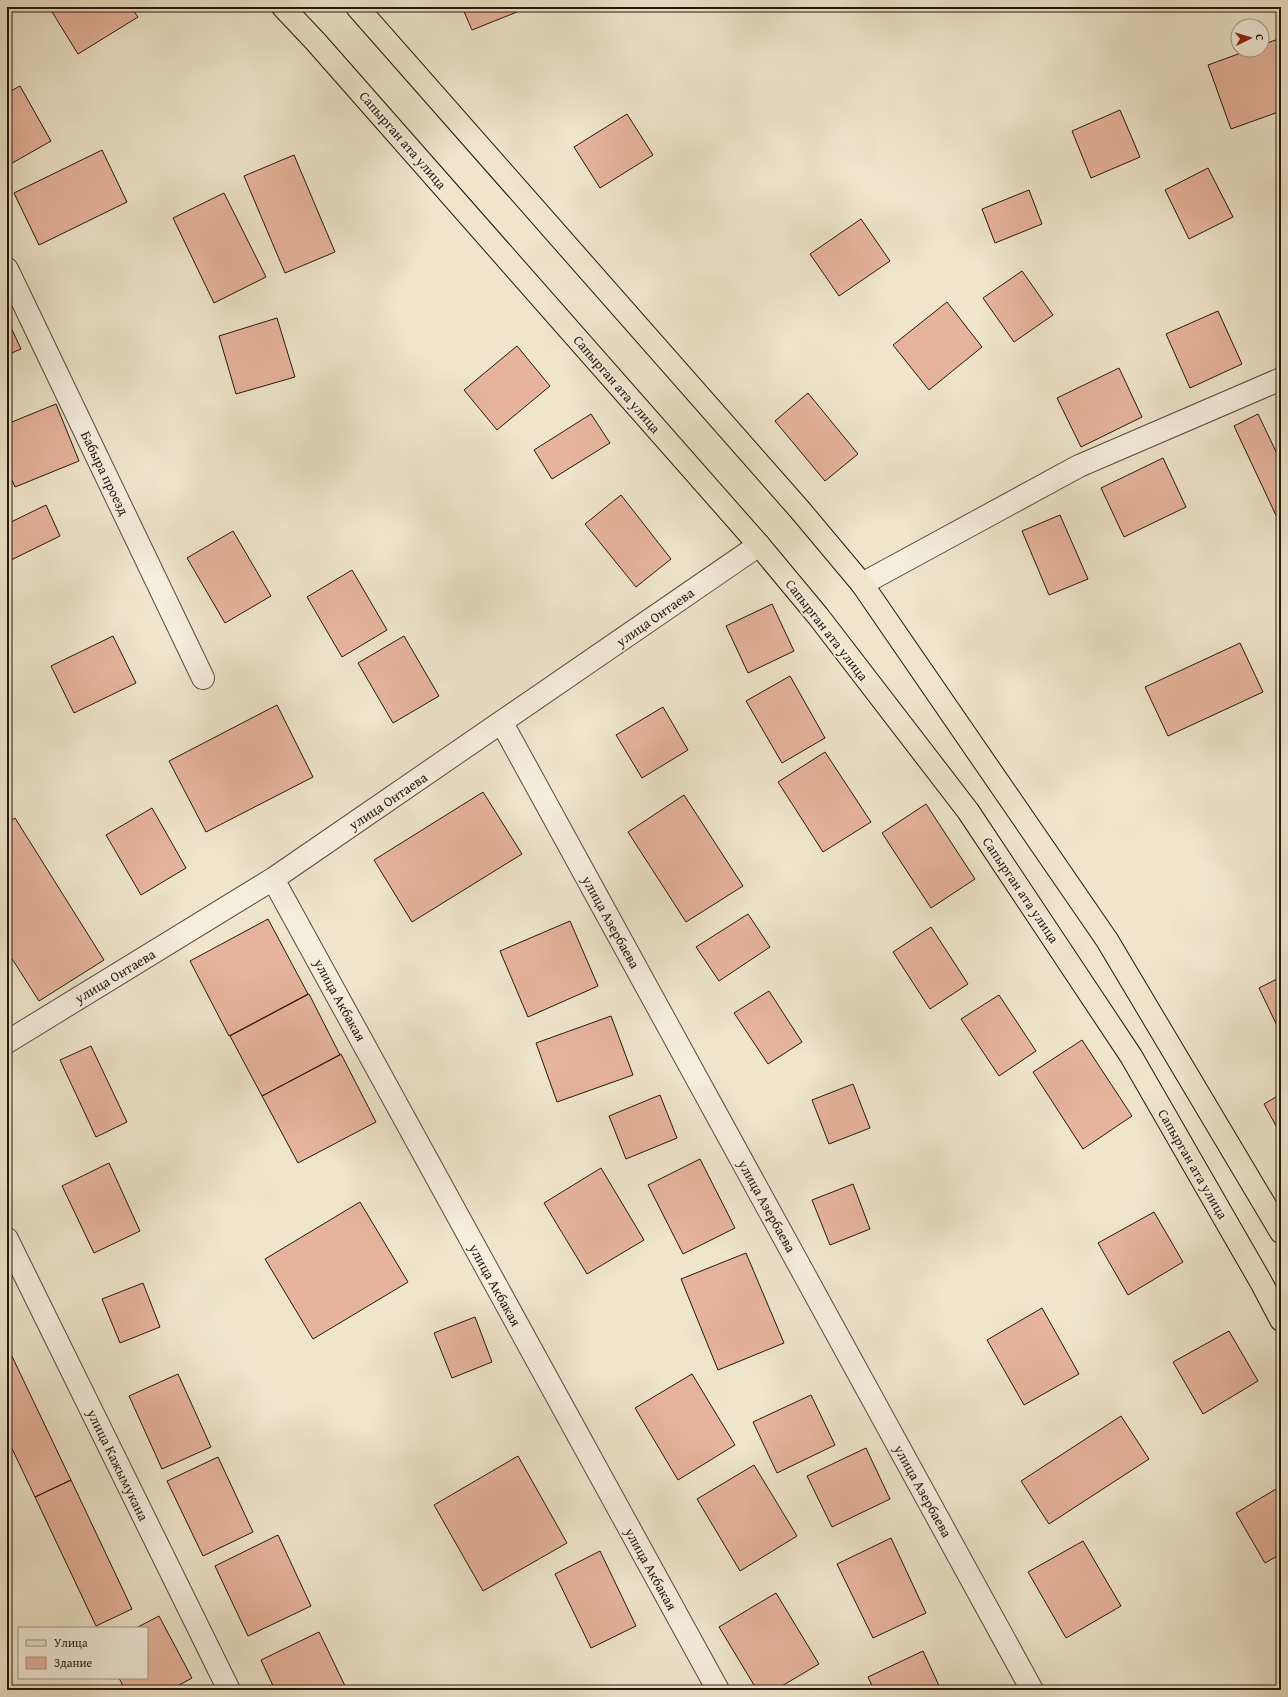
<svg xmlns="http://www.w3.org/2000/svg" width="1288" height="1697" font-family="'Gentium Book Plus',serif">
  <rect width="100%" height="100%" fill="#eee5cb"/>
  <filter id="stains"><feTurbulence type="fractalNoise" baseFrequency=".005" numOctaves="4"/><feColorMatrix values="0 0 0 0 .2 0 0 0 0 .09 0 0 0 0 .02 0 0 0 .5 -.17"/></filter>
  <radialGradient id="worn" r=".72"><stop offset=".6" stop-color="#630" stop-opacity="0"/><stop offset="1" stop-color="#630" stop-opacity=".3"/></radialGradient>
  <path fill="#e6b49d" stroke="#27160d" d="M 49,7 L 131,7 L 138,17 L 78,54 Z
    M 462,7 L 515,7 L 517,12 L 472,30 Z
    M 1281,38 L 1281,111 L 1231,129 L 1208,65 L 1249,50 L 1262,50 L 1262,45 Z
    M 20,86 L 51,141 L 7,166 L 7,93 Z
    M 1120,110 L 1140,157 L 1091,178 L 1072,131 Z
    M 627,114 L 653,155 L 600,188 L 574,147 Z
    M 102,150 L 127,202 L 39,245 L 14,193 Z
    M 294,155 L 335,252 L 285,273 L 244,176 Z
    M 1208,168 L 1233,217 L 1189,239 L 1165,190 Z
    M 1029,190 L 1042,224 L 995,243 L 982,209 Z
    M 224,193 L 266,277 L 214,303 L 173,218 Z
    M 861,219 L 890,261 L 839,296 L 810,254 Z
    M 1022,271 L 1053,315 L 1014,342 L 983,298 Z
    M 947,302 L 982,347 L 929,390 L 893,345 Z
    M 1218,311 L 1242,364 L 1190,388 L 1166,334 Z
    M 277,318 L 295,377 L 236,394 L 219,336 Z
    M 7,319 L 21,349 L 7,355 Z
    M 517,346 L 550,386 L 497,430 L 464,390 Z
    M 1119,368 L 1142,417 L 1081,447 L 1057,398 Z
    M 808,393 L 858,454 L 825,481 L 775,421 Z
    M 56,404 L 79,461 L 15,487 L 7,469 L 7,424 Z
    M 591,414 L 610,443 L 552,479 L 534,450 Z
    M 1258,414 L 1281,462 L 1281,526 L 1234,426 Z
    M 1163,458 L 1186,507 L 1124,537 L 1101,488 Z
    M 621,495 L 671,559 L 636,587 L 585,524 Z
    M 46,505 L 60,536 L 9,561 L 7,558 L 7,524 Z
    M 1060,515 L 1088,579 L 1049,595 L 1022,531 Z
    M 233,531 L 271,596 L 225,623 L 187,558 Z
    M 352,570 L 387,630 L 342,657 L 307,597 Z
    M 772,604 L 794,651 L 748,673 L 726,626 Z
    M 113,636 L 136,683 L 74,713 L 51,666 Z
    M 404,636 L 439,696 L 393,723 L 358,663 Z
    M 1240,643 L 1263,692 L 1168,736 L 1145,687 Z
    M 790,676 L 825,738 L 782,763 L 746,701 Z
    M 277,705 L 313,777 L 206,832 L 169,761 Z
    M 663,707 L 688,750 L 642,778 L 616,735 Z
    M 825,752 L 871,822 L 823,852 L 778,782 Z
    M 483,792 L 522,854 L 412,922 L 374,860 Z
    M 684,795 L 743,886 L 686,922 L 628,832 Z
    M 926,804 L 975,879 L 931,908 L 882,833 Z
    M 152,808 L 186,868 L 141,895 L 106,835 Z
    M 15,818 L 104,960 L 39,1001 L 7,951 L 7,823 Z
    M 748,914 L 770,947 L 719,981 L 696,947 Z
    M 268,919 L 308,994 L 229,1036 L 190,961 Z
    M 570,921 L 598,986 L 528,1017 L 500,951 Z
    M 931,927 L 968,984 L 930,1009 L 893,952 Z
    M 1281,977 L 1281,1031 L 1280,1032 L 1259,988 Z
    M 769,991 L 802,1042 L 768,1064 L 734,1013 Z
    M 309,994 L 340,1055 L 262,1096 L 230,1036 Z
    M 999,995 L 1036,1051 L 999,1076 L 961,1019 Z
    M 611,1016 L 633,1075 L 557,1102 L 536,1043 Z
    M 1082,1040 L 1132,1116 L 1083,1149 L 1033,1072 Z
    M 91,1046 L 127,1122 L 96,1137 L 60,1060 Z
    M 341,1054 L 376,1122 L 298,1163 L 262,1096 Z
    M 853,1084 L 870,1128 L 829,1144 L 812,1100 Z
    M 1281,1094 L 1281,1135 L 1264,1104 Z
    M 660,1095 L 677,1138 L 626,1159 L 609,1116 Z
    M 700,1159 L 735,1228 L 683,1254 L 648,1185 Z
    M 109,1163 L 140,1231 L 94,1253 L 62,1186 Z
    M 601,1168 L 644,1240 L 587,1274 L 544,1203 Z
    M 853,1184 L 870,1229 L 830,1245 L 812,1200 Z
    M 360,1202 L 408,1282 L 313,1339 L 265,1259 Z
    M 1154,1212 L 1183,1262 L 1128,1295 L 1098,1243 Z
    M 746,1253 L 784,1343 L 718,1370 L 681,1279 Z
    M 143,1283 L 160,1327 L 120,1343 L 102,1299 Z
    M 1042,1308 L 1079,1374 L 1024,1405 L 987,1340 Z
    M 475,1317 L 492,1362 L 452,1378 L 434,1333 Z
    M 1229,1331 L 1258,1381 L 1203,1414 L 1173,1362 Z
    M 9,1350 L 71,1480 L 35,1497 L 7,1438 L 7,1351 Z
    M 178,1374 L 211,1447 L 162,1469 L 129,1396 Z
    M 692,1374 L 735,1445 L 678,1480 L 635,1408 Z
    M 811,1395 L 835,1445 L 777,1473 L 753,1422 Z
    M 1121,1416 L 1149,1459 L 1049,1524 L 1021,1481 Z
    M 866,1448 L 890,1499 L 832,1527 L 807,1476 Z
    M 518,1456 L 567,1543 L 483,1591 L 434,1505 Z
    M 218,1457 L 253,1532 L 203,1556 L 167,1481 Z
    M 754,1465 L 797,1536 L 740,1571 L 697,1499 Z
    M 71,1480 L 132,1609 L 96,1626 L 35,1497 Z
    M 1281,1486 L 1281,1554 L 1265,1563 L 1236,1513 Z
    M 278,1535 L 311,1606 L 248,1636 L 215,1566 Z
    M 891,1538 L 926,1613 L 873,1638 L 837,1564 Z
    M 1083,1541 L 1121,1606 L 1066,1638 L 1028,1572 Z
    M 600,1551 L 636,1626 L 591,1648 L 555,1574 Z
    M 776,1593 L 819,1664 L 775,1690 L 757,1690 L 719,1627 Z
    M 159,1616 L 192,1678 L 170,1690 L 125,1690 L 119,1678 L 147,1678 L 147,1628 L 136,1628 Z
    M 319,1632 L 347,1690 L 275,1690 L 261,1660 Z
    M 923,1651 L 941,1690 L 874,1690 L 868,1677 Z"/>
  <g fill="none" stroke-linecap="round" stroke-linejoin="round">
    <defs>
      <path id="street" d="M 7,269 L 203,678
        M 862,584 L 1079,466 L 1281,379
        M 502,723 L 1032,1690
        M 273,879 L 718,1690
        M 7,1042 L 273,879 L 759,545
        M 7,1239 L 229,1690"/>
      <path id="primary" d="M 283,7 L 316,42 L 759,545 L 818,616 L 968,811 L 1131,1056 L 1261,1282 L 1281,1320
        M 357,7 L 800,510 L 862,584 L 1107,940 L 1281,1232"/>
    </defs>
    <use href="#street" stroke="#594a3c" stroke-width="24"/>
    <use href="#primary" stroke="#27160d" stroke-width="24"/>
    <use href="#street" stroke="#f4eedd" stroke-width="22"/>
    <use href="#primary" stroke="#eee5cb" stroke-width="22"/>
  </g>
  <g text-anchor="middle" stroke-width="4" stroke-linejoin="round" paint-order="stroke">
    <g font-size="14" fill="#27160d" stroke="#f4eedd">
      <text transform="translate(403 140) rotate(49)" y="5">Сапырган ата улица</text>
      <text transform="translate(617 384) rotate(49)" y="5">Сапырган ата улица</text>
      <text transform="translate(105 473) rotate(64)" y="5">Бабыра проезд</text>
      <text transform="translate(655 617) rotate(-35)" y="5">улица Онтаева</text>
      <text transform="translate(827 630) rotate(52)" y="5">Сапырган ата улица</text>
      <text transform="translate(388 801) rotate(-34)" y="5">улица Онтаева</text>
      <text transform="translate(1021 890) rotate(56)" y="5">Сапырган ата улица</text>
      <text transform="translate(611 922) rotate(61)" y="5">улица Азербаева</text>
      <text transform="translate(115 976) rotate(-31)" y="5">улица Онтаева</text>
      <text transform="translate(340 1000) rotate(61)" y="5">улица Акбакая</text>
      <text transform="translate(1193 1164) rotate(60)" y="5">Сапырган ата улица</text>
      <text transform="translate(767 1206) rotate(61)" y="5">улица Азербаева</text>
      <text transform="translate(495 1285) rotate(61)" y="5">улица Акбакая</text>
      <text transform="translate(118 1465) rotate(64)" y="5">улица Кажымукана</text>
      <text transform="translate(923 1491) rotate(61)" y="5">улица Азербаева</text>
      <text transform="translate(651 1569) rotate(61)" y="5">улица Акбакая</text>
    </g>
  </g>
  <rect width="1288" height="1697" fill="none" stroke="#eee5cb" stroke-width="24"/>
  <rect x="8" y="8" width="1272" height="1681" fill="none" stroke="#27160d" stroke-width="2"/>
  <rect x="12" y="12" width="1264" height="1673" fill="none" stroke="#27160d"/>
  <rect x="18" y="1627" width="130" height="52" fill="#f4eedd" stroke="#a2988a"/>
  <rect x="26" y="1640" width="20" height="6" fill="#eee5cb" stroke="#a2988a"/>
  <text x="54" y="1647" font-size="12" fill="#27160d">Улица</text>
  <rect x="26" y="1657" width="20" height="12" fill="#e6b49d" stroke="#a2988a"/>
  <text x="54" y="1667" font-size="12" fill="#27160d">Здание</text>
  <g transform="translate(1250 38) rotate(85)"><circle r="19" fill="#f4eedd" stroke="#a2988a"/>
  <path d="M0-3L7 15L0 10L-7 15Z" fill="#8f2418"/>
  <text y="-6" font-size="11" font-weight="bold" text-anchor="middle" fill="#27160d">С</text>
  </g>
  <rect width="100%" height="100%" filter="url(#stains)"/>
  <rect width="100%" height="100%" fill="url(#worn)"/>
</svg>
